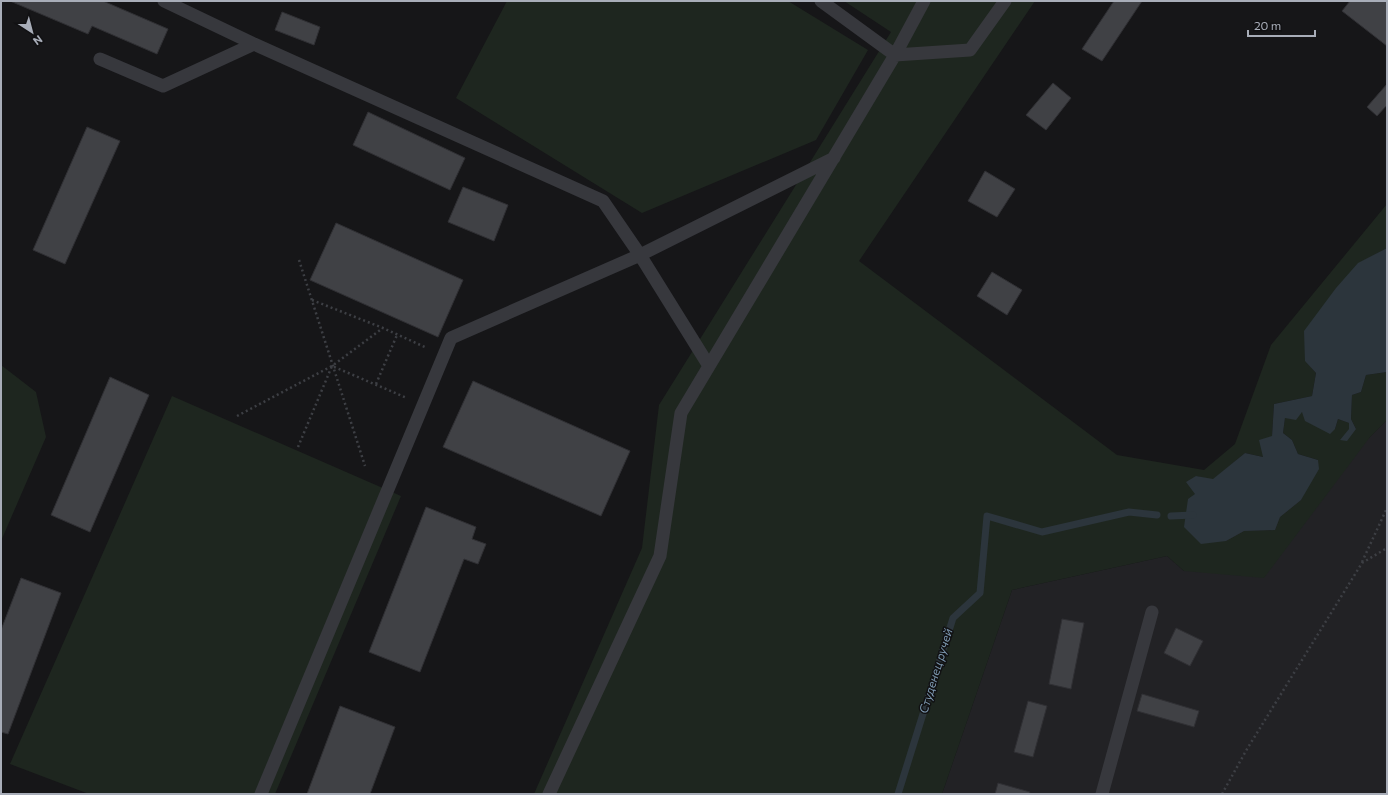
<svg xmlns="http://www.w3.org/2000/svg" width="1388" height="795" font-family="Commissioner,sans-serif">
  <rect width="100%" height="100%" fill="#161618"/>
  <path fill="#222225" d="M 1387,420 L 1387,794 L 942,794 L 1012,590 L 1167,556 L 1184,571 L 1370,437 Z"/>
  <path fill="#1e261f" d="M 507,1 L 788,1 L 868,50 L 816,140 L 642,213 L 456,98 Z
    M 844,1 L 1035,1 L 859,261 L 1117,455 L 1204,470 L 1235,444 L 1271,345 L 1387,204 L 1387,248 L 1358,264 L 1305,360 L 1316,373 L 1312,396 L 1274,404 L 1272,436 L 1263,457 L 1245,453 L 1213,480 L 1196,476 L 1195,494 L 1226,541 L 1244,531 L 1275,530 L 1280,517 L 1301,500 L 1318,460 L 1298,454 L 1292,440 L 1283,433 L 1285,418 L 1302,412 L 1335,429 L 1338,419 L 1349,423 L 1349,429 L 1356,429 L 1351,419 L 1352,395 L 1361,392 L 1366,375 L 1387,372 L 1387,420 L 1370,437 L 1264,578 L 1184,571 L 1167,556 L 1012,590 L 942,794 L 534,794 L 642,548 L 659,405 L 891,32 Z
    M 1,365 L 36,392 L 46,437 L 1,541 Z
    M 172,396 L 401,496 L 275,794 L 89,794 L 10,764 Z"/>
  <path fill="#2c353c" d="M 1387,248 L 1387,372 L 1366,375 L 1361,392 L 1352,395 L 1351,419 L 1356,429 L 1347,441 L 1340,440 L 1349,429 L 1349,423 L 1338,419 L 1335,429 L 1330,434 L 1305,421 L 1302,412 L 1296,420 L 1285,418 L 1283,433 L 1292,440 L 1298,454 L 1318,460 L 1319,469 L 1301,500 L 1280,517 L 1275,530 L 1244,531 L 1226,541 L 1201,544 L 1184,527 L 1188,499 L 1195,494 L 1186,482 L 1196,476 L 1213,479 L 1245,453 L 1263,457 L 1259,440 L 1272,436 L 1274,404 L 1312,396 L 1316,373 L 1305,361 L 1304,331 L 1336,288 L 1358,263 Z"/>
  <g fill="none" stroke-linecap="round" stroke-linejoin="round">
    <path stroke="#2c353c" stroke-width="7" d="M 1171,516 L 1193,515
      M 898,794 L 953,618 L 980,593 L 987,516 L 1042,532 L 1129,512 L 1157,515"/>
  </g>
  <path fill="#404145" stroke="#303034" d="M 10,1 L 103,1 L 168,29 L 157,54 L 92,26 L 88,34 Z
    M 1114,1 L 1142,1 L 1102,61 L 1082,49 Z
    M 1350,1 L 1387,1 L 1387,46 L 1342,11 Z
    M 282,12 L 320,27 L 314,45 L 275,30 Z
    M 1053,83 L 1071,98 L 1046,130 L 1026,115 Z
    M 1387,84 L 1387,105 L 1377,116 L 1367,107 Z
    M 368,112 L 465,158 L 450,190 L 353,145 Z
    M 87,127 L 120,141 L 65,264 L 33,250 Z
    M 985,171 L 1015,189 L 997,217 L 968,201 Z
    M 463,187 L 508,205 L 494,241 L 448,222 Z
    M 336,223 L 463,280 L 438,337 L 310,280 Z
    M 992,272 L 1022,290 L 1007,315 L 977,296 Z
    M 110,377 L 149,395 L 90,532 L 51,515 Z
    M 473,381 L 630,451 L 601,516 L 443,447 Z
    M 426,507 L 476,527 L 472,539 L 486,544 L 478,564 L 464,559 L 420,672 L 369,652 Z
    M 21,578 L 61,593 L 8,734 L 1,732 L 1,630 Z
    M 1062,619 L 1084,623 L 1071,689 L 1049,684 Z
    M 1176,628 L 1203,641 L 1190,666 L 1164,653 Z
    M 1142,694 L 1199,711 L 1194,727 L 1137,711 Z
    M 1028,701 L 1047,706 L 1033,757 L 1014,752 Z
    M 340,706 L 395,727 L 370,794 L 307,794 Z
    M 998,783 L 1030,792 L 1029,794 L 995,794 Z"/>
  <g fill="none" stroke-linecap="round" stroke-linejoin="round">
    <path stroke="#3d3f44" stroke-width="2.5" stroke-dasharray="2 3" stroke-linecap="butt" d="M 299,260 L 365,466
      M 312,300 L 383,328 L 427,348
      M 376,384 L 397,335
      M 237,416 L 332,366 L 383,328
      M 298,447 L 332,366 L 407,398
      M 1362,562 L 1387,508
      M 1222,794 L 1247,749 L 1362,563 L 1387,548"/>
    <path stroke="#37383d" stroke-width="13" d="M 164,1 L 254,44
      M 821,1 L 895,55 L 970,50 L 1005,1
      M 100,59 L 163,86 L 254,44 L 603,201 L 640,255 L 709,366
      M 261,794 L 451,338 L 640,255 L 834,158
      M 549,794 L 660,556 L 681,413 L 895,55 L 924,1
      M 1102,794 L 1152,612"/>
  </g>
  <g text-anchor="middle" stroke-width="3" stroke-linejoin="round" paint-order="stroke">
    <g font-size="12" font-style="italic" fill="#7f9bb3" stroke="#111113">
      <text transform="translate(936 671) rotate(-73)" y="4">Студенец ручей</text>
    </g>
  </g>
  <rect width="1388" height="795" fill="none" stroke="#a8adb8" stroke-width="4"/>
  <g transform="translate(32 32) rotate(144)" stroke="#111113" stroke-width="3" paint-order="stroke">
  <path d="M0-3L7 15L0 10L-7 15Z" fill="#a8adb8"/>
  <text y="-6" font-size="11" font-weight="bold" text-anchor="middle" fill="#a8adb8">N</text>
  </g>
  <path d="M1248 30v6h67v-6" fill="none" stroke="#a8adb8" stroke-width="2"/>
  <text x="1254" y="30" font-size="12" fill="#a8adb8" stroke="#111113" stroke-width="3" paint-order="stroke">20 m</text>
</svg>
